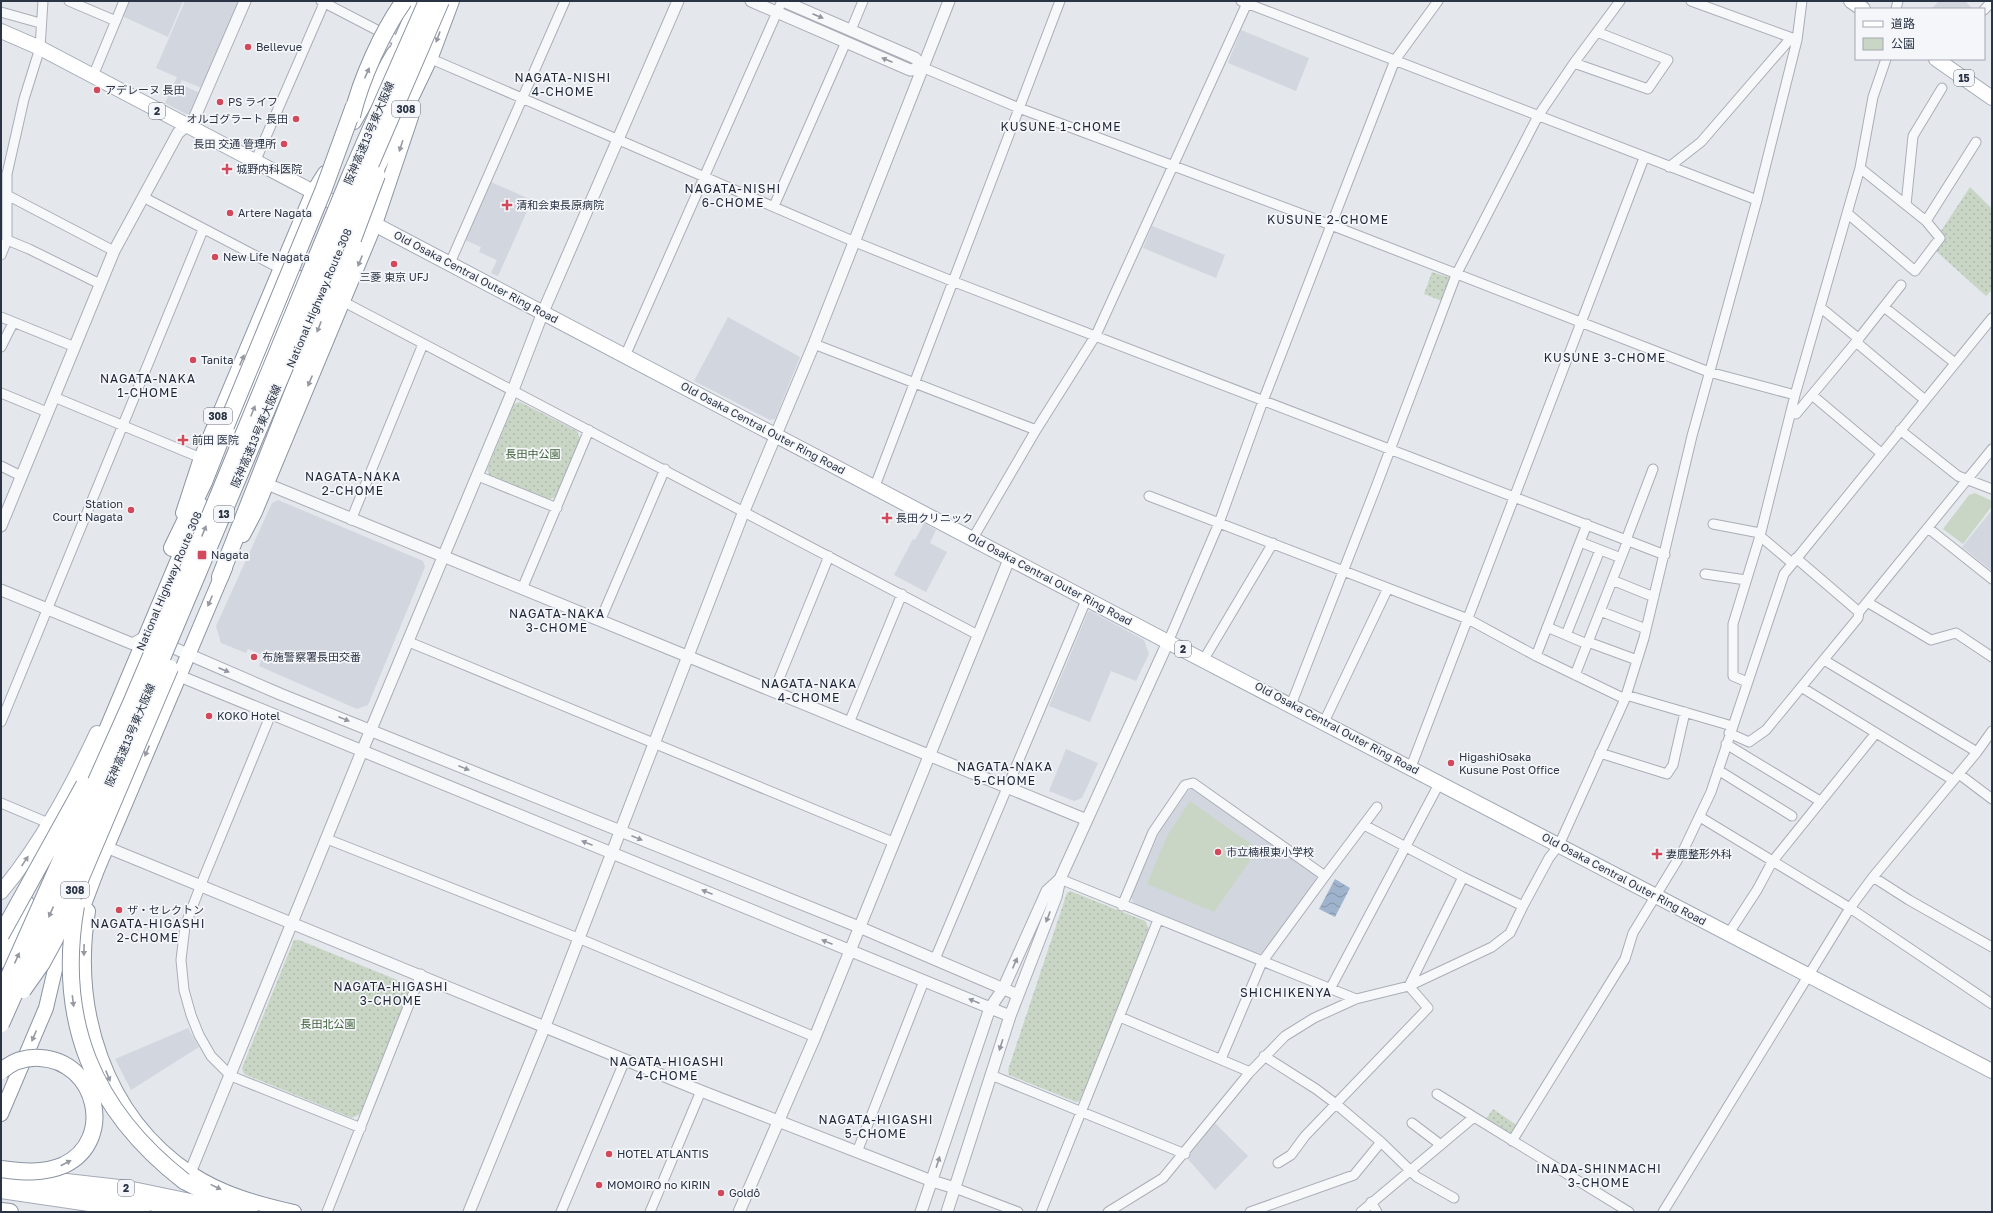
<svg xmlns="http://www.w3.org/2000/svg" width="1993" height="1213" font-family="'Golos Text','Noto Sans JP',sans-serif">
  <defs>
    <pattern id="green-dots" width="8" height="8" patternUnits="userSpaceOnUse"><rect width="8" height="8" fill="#c9d6c5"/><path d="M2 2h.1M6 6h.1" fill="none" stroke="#adb8ab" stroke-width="1.8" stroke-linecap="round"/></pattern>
    <pattern id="water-waves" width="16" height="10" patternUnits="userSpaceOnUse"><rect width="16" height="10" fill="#9fb4cc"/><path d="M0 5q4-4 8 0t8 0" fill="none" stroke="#8293a7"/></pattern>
  </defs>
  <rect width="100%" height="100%" fill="#e4e7ec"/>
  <path fill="#d2d6de" d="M 129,1 L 183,1 L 168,37 L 122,16 Z
    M 185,1 L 239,1 L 202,88 L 182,80 L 180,84 L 200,93 L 190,116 L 165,103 L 177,77 L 156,68 Z
    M 1939,1 L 1965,1 L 1973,9 L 1931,9 Z
    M 1241,30 L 1309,58 L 1296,91 L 1228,63 Z
    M 491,182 L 532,200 L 498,276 L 491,273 L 497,260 L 479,252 L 481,247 L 465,240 Z
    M 1152,226 L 1225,255 L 1216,278 L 1143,248 Z
    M 728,317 L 800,357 L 775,419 L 770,420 L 694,381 Z
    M 278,500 L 423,561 L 425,567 L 368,705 L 357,709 L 259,666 L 263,655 L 248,649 L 246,653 L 221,643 L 216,626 L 272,503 Z
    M 1992,510 L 1992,571 L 1962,547 Z
    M 924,523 L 936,530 L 930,543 L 947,552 L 926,592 L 894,575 L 913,539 L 915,540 Z
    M 1090,611 L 1144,640 L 1149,654 L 1136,681 L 1111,671 L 1090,722 L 1049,706 L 1088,612 Z
    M 1066,749 L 1098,763 L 1082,798 L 1074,801 L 1049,791 Z
    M 1192,789 L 1316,874 L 1317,882 L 1267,952 L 1258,954 L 1134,904 L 1131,897 L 1160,831 L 1188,791 Z
    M 188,1028 L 199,1047 L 131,1090 L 115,1059 Z
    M 1215,1123 L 1248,1156 L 1215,1190 L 1187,1158 Z"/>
  <path fill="url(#green-dots)" d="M 1970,187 L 1992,209 L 1992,290 L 1986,296 L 1936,251 L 1946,237 L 1941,231 Z
    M 1432,272 L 1451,278 L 1442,301 L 1424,294 Z
    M 520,402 L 577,431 L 580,439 L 556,496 L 549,500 L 490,477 L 487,470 L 514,404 Z
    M 1070,891 L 1145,921 L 1149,929 L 1081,1100 L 1076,1102 L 1009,1075 L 1008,1070 L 1067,893 Z
    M 294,940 L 299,940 L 407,984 L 410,989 L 360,1114 L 352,1118 L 244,1074 L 242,1068 Z
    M 1493,1109 L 1518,1126 L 1511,1136 L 1486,1119 Z"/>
  <path fill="#c9d6c5" d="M 1975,493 L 1992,501 L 1992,506 L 1963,544 L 1943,529 L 1969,495 Z
    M 1190,801 L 1258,849 L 1214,912 L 1147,884 L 1167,836 Z"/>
  <path fill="url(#water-waves)" d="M 1335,879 L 1350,888 L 1335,917 L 1319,909 Z"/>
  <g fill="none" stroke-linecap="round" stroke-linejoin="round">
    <defs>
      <path id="minor" d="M 69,1 L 116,21
        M 321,1 L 400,42
        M 1241,1 L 1757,200
        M 1691,1 L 1795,39
        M 1896,9 L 1898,1
        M 1984,10 L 1992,1
        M 1,12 L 40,23
        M 851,30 L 863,1
        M 431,57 L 436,61 L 855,242 L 952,281 L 1665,555
        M 1574,63 L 1648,89 L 1668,60 L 1597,32
        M 924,68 L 1019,108 L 1331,225 L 1709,372 L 1795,395
        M 93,76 L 124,1
        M 255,162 L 325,1
        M 1669,167 L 1701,142 L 1791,38
        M 7,195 L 114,251
        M 143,197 L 281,269
        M 1906,205 L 1913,136 L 1942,88
        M 774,206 L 846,42
        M 1847,213 L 1915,271 L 1940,238 L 1926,221 L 1860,168
        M 1926,221 L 1976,142
        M 7,240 L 29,249 L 100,284
        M 1,255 L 7,240 L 7,174 L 24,99 L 40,48 L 43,1
        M 450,263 L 565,1
        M 344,302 L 978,635
        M 1820,307 L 1859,339
        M 1884,307 L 1955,363
        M 1,317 L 75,347
        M 1856,342 L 1925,400
        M 814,344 L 1036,430
        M 1,347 L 13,323
        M 625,356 L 782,1
        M 1,393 L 47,412
        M 1812,395 L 1881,453
        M 54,397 L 201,458
        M 1791,412 L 1796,414 L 1856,342 L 1901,285
        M 1900,430 L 1958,476 L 1992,489
        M 1,466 L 21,476
        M 478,476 L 557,508
        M 875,486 L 1060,1
        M 1149,496 L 1468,619 L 1536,656 L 1625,699
        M 351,520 L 423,344
        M 1713,524 L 1760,533
        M 1928,528 L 1992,579
        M 1760,536 L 1792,563
        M 973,538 L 1036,430 L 1096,335 L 1248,1
        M 1626,540 L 1653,469
        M 1580,542 L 1621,558
        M 1796,558 L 1859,612 L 1992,449
        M 1705,574 L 1746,580
        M 1612,580 L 1654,597
        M 522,589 L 589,430
        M 1867,602 L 1931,640 L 1956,633 L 1992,657
        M 1600,611 L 1646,629
        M 600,621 L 665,469
        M 1547,627 L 1587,644
        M 1566,635 L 1600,550
        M 409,642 L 893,842
        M 1168,642 L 1219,523 L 1263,401 L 1395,60 L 1438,1
        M 1588,642 L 1637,660
        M 1536,656 L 1587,524
        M 1204,659 L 1273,543
        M 1824,660 L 1977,752
        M 1575,675 L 1628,540
        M 1747,682 L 1733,676 L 1733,624 L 1760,536 L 1795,395 L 1860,168 L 1873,97 L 1886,59
        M 1801,687 L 1953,780
        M 774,691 L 829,556
        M 1626,695 L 1732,726
        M 1291,705 L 1376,487 L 1456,275 L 1538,116 L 1574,63 L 1620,1
        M 271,714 L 204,877 L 185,926 L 181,960 L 184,990 L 191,1015 L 199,1035 L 211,1056 L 231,1076 L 361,1128
        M 1,722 L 203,230
        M 1324,722 L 1388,588
        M 849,723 L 902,594
        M 1729,733 L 1749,742 L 1766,730 L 1858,618 L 1859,612
        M 1726,744 L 1820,801
        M 1600,753 L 1667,774 L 1673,765 L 1685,712
        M 1411,767 L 1644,158
        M 1718,770 L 1792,816
        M 1959,774 L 1992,799
        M 1,803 L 53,825
        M 1700,817 L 1850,908 L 1992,1004
        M 1364,825 L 1463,877 L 1523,906
        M 327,839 L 578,938 L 815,1037
        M 1873,877 L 1909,900 L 1992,947
        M 1060,879 L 1356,999
        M 1122,906 L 1153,832 L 1185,785 L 1193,783 L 1325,876
        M 1729,933 L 1757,890 L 1772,862 L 1876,733
        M 935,959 L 1087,598
        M 1330,989 L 1440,782
        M 1120,1017 L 1250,1072
        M 1264,1056 L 1316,1089 L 1336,1104 L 1381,1142 L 1417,1177 L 1454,1198
        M 1221,1059 L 1262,962 L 1325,876 L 1377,807
        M 991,1075 L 1185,1154
        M 1437,1094 L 1474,1117
        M 1412,1123 L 1441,1145
        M 1512,1141 L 1625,959 L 1633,933 L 1683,851 L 1711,792 L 1784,574 L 1992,318
        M 857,1152 L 924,981
        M 1278,1163 L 1291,1155 L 1305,1136 L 1428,1008 L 1409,986 L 1463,877
        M 955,1188 L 1018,1212
        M 1371,1202 L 1377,1212
        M 327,1212 L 421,974
        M 561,1212 L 625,1060
        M 650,1212 L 701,1091
        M 1041,1212 L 1158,920
        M 1108,1212 L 1163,1178 L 1250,1072 L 1285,1036 L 1314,1018 L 1356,999 L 1409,986 L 1492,947 L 1510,933 L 1523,906 L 1549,858 L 1559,845 L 1625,699 L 1644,638 L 1692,436 L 1757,200 L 1797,40 L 1802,1
        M 1250,1212 L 1354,1175 L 1381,1142
        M 1361,1212 L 1474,1117 L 1629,1212
        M 1663,1212 L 1850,908 L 1873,877 L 1977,752 L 1992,731"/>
      <path id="tertiary" d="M 751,1 L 910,70 L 924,68
        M 783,1 L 915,58 L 924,68
        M 267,484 L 1087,820
        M 1,526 L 114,251 L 178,133 L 194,119 L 245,1
        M 1,590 L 133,644
        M 133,644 L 146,636 L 280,694 L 859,927 L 1018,995
        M 172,673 L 1010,1016
        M 106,847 L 701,1091 L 932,1181 L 955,1188
        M 190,1173 L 362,751 L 513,390 L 543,312 L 678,1
        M 469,1212 L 545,1026 L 744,511 L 814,344 L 949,1
        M 739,1212 L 815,1037 L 1010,557
        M 921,1212 L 990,1008 L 1003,989 L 1047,891 L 1060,879
        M 947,1212 L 1010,1016 L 1056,897 L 1060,879 L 1168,642"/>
      <path id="primary" d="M 1851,1 L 1863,9
        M 1,31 L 40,48 L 1168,642 L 1992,1071
        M 1936,59 L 1992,98
        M 1,892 C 41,844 70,790 97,733
        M 49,1179 L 128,1188 L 234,1210
        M 1,1191 L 143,1212"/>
      <path id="trunk" d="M 391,64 L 418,1
        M 354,122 L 394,53
        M 372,180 L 431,57 L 452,1
        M 232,431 L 300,278
        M 183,513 L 201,458 L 313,192 L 325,173
        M 243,535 L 255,512 L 375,224 L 411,117
        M 79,794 L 201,505
        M 88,911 C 72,1010 104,1115 190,1173 C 221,1194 258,1204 294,1212
        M 77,923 L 97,870 L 225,568
        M 1,961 L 27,903
        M 1,1114 L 46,1008 L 65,927"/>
      <path id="motorway" d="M 172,548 L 204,482 L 226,426
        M 220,577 L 353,239
        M 1,1180 L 130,1198 L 196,1212
        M 184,1181 L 225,1202 L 250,1212
        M 1,1211 L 10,1212"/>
    </defs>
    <use href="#minor" stroke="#a9aeb7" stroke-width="11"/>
    <use href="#tertiary" stroke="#a9aeb7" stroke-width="13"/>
    <use href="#primary" stroke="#a3abb8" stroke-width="16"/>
    <use href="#trunk" stroke="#8b94a3" stroke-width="16"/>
    <use href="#motorway" stroke="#8b94a3" stroke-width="18"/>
    <use href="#minor" stroke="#f7f8fa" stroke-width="9"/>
    <use href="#tertiary" stroke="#f7f8fa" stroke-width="11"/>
    <use href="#primary" stroke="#fff" stroke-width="14"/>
    <use href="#trunk" stroke="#fff" stroke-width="14"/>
    <use href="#motorway" stroke="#fff" stroke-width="16"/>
    <defs>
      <path id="motorway-bridge" d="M 352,116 C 361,79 382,32 404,1
        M 353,239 L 377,175
        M 226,426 L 323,191 L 354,106
        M 76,906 C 56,1021 93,1110 184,1181
        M 1,935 L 84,785
        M 23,990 L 42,963 L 54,941 L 170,668
        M 1,994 L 131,703 L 190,564 L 350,176 L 427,1
        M 1,1024 L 141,708 L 363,182 L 441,1
        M 1,1071 C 12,1062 26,1057 40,1058 C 97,1061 116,1140 64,1165 C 43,1174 22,1172 1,1169"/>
    </defs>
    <use href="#motorway-bridge" stroke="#8b94a3" stroke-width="18" stroke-linecap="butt"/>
    <use href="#motorway-bridge" stroke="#fff" stroke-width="16"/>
  </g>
  <defs><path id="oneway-solid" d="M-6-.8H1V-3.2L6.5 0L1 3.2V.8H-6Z"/></defs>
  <g fill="#9196a0">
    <use href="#oneway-solid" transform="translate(818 16) rotate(23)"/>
    <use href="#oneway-solid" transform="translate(887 60) rotate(-157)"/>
    <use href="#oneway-solid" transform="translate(224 670) rotate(23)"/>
    <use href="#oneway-solid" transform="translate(344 719) rotate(22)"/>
    <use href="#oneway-solid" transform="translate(464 768) rotate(22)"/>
    <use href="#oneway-solid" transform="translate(637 838) rotate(22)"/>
    <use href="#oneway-solid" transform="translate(587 843) rotate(-158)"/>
    <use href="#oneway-solid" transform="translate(707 892) rotate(-158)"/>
    <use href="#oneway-solid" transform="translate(1048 917) rotate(111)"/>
    <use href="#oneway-solid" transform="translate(827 942) rotate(-158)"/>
    <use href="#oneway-solid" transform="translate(1015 963) rotate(-66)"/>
    <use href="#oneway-solid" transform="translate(974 1001) rotate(-158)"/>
    <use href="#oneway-solid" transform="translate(1001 1045) rotate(108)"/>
    <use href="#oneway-solid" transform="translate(938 1162) rotate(-72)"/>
  </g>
  <g fill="#959aa2">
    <use href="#oneway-solid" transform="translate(438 37) rotate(110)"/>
    <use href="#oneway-solid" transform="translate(367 73) rotate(-66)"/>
    <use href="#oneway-solid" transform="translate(401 146) rotate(108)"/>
    <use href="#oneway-solid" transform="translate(360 261) rotate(112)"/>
    <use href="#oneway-solid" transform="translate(319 327) rotate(111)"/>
    <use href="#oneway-solid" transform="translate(242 360) rotate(-67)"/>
    <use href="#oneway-solid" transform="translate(310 381) rotate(113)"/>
    <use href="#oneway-solid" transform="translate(253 411) rotate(-68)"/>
    <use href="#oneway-solid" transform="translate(204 531) rotate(-68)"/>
    <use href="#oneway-solid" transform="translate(210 601) rotate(113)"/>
    <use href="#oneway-solid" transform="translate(147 751) rotate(113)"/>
    <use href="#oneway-solid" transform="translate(25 861) rotate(-56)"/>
    <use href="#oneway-solid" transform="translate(51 912) rotate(114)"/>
    <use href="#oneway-solid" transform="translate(84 950) rotate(91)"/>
    <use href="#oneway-solid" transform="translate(17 958) rotate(-66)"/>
    <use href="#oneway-solid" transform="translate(73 1001) rotate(83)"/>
    <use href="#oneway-solid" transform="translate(34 1036) rotate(113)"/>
    <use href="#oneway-solid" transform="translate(108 1076) rotate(68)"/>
    <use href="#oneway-solid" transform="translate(66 1163) rotate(-28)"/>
    <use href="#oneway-solid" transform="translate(216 1187) rotate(26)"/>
  </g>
  <g fill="#d1495b" stroke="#f4f6f9" stroke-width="1.5">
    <circle cx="248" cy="47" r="4"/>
    <circle cx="97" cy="90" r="4"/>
    <circle cx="220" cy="102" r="4"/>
    <circle cx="296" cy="119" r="4"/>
    <circle cx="284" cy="144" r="4"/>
    <path d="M225 163h4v4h4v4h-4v4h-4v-4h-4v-4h4z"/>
    <path d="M505 199h4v4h4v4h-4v4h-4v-4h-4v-4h4z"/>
    <circle cx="230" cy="213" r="4"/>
    <circle cx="215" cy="257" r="4"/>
    <circle cx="394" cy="264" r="4"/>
    <circle cx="193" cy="360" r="4"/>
    <path d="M181 434h4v4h4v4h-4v4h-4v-4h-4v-4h4z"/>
    <circle cx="131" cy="510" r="4"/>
    <path d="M885 512h4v4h4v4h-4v4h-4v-4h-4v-4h4z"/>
    <rect x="197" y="550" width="10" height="10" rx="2"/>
    <circle cx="254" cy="657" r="4"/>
    <circle cx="209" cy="716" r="4"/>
    <circle cx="1451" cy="763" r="4"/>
    <circle cx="1218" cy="852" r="4"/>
    <path d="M1655 848h4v4h4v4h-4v4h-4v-4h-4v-4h4z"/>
    <circle cx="119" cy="910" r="4"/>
    <circle cx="609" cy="1154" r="4"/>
    <circle cx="599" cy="1185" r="4"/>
    <circle cx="721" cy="1193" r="4"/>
  </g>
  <g text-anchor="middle" stroke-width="3.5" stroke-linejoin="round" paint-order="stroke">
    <g fill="#f4f6f9" stroke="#676e7b" stroke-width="1">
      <rect x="1954" y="70" width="20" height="16" rx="3"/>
      <rect x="392" y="101" width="28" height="16" rx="3"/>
      <rect x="149" y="103" width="16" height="16" rx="3"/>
      <rect x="204" y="408" width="28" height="16" rx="3"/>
      <rect x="214" y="506" width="20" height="16" rx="3"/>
      <rect x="1175" y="641" width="16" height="16" rx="3"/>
      <rect x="61" y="882" width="28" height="16" rx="3"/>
      <rect x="118" y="1180" width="16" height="16" rx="3"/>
    </g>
    <g font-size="10" font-weight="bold" fill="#2b3445">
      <text x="1964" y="82">15</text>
      <text x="406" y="113">308</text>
      <text x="157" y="115">2</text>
      <text x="218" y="420">308</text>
      <text x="224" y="518">13</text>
      <text x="1183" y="653">2</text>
      <text x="75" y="894">308</text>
      <text x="126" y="1192">2</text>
    </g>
    <g font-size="11" fill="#2b3445" stroke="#f4f6f9" text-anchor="start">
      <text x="256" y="51">Bellevue</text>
      <text x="105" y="94">アデレーヌ 長田</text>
      <text x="228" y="106">PS ライフ</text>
      <text x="288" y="123" text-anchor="end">オルゴグラート 長田</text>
      <text x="276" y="148" text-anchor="end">長田 交通 管理所</text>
      <text x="236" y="173">城野内科医院</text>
      <text x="516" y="209">清和会東長原病院</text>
      <text x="238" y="217">Artere Nagata</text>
      <text x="223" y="261">New Life Nagata</text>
      <text x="394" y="281" text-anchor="middle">三菱 東京 UFJ</text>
      <text x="201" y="364">Tanita</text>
      <text x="192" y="444">前田 医院</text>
      <text x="123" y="508" text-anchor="end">Station<tspan x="123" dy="13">Court Nagata</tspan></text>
      <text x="896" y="522">長田クリニック</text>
      <text x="211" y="559">Nagata</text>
      <text x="262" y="661">布施警察署長田交番</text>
      <text x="217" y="720">KOKO Hotel</text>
      <text x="1459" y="761">HigashiOsaka<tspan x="1459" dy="13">Kusune Post Office</tspan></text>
      <text x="1226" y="856">市立楠根東小学校</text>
      <text x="1666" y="858">妻鹿整形外科</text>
      <text x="127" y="914">ザ・セレクトン</text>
      <text x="617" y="1158">HOTEL ATLANTIS</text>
      <text x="607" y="1189">MOMOIRO no KIRIN</text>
      <text x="729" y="1197">Goldô</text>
    </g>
    <g font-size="11" fill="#2b3445" stroke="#f4f6f9">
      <text transform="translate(369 133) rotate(-67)" y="4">阪神高速13号東大阪線</text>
      <text transform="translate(476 277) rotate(28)" y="4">Old Osaka Central Outer Ring Road</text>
      <text transform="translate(319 298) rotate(-67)" y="4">National Highway Route 308</text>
      <text transform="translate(763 428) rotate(28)" y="4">Old Osaka Central Outer Ring Road</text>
      <text transform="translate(256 436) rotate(-67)" y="4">阪神高速13号東大阪線</text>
      <text transform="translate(1050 579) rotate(28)" y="4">Old Osaka Central Outer Ring Road</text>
      <text transform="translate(169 581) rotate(-67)" y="4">National Highway Route 308</text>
      <text transform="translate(1337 728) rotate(28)" y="4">Old Osaka Central Outer Ring Road</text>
      <text transform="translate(130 735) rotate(-67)" y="4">阪神高速13号東大阪線</text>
      <text transform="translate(1624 879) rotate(28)" y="4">Old Osaka Central Outer Ring Road</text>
    </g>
    <g font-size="11" fill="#3f6138" stroke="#f4f6f9">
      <text x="533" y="458">長田中公園</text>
      <text x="328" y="1028">長田北公園</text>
    </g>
    <g font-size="12" letter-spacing="1" fill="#1d2536" stroke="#f4f6f9">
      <text x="563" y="82">NAGATA-NISHI<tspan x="563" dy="14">4-CHOME</tspan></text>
      <text x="1061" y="131">KUSUNE 1-CHOME</text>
      <text x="733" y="193">NAGATA-NISHI<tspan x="733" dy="14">6-CHOME</tspan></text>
      <text x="1328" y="224">KUSUNE 2-CHOME</text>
      <text x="1605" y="362">KUSUNE 3-CHOME</text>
      <text x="148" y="383">NAGATA-NAKA<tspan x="148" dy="14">1-CHOME</tspan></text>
      <text x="353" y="481">NAGATA-NAKA<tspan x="353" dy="14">2-CHOME</tspan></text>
      <text x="557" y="618">NAGATA-NAKA<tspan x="557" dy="14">3-CHOME</tspan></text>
      <text x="809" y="688">NAGATA-NAKA<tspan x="809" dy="14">4-CHOME</tspan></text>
      <text x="1005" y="771">NAGATA-NAKA<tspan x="1005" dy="14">5-CHOME</tspan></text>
      <text x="148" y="928">NAGATA-HIGASHI<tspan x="148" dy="14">2-CHOME</tspan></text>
      <text x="391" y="991">NAGATA-HIGASHI<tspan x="391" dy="14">3-CHOME</tspan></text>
      <text x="1286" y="997">SHICHIKENYA</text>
      <text x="667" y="1066">NAGATA-HIGASHI<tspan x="667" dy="14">4-CHOME</tspan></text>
      <text x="876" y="1124">NAGATA-HIGASHI<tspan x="876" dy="14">5-CHOME</tspan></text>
      <text x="1599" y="1173">INADA-SHINMACHI<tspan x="1599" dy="14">3-CHOME</tspan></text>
    </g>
  </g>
  <rect width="1993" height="1213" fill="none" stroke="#2b3445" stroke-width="4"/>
  <rect x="1855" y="8" width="130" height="52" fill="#f4f6f9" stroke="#a4a8b1"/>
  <rect x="1863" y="21" width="20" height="6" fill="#ffffff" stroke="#a4a8b1"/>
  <text x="1891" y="28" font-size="12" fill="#2b3445">道路</text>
  <rect x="1863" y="38" width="20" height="12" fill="#c9d6c5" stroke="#a4a8b1"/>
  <text x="1891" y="48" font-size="12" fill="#2b3445">公園</text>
</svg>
